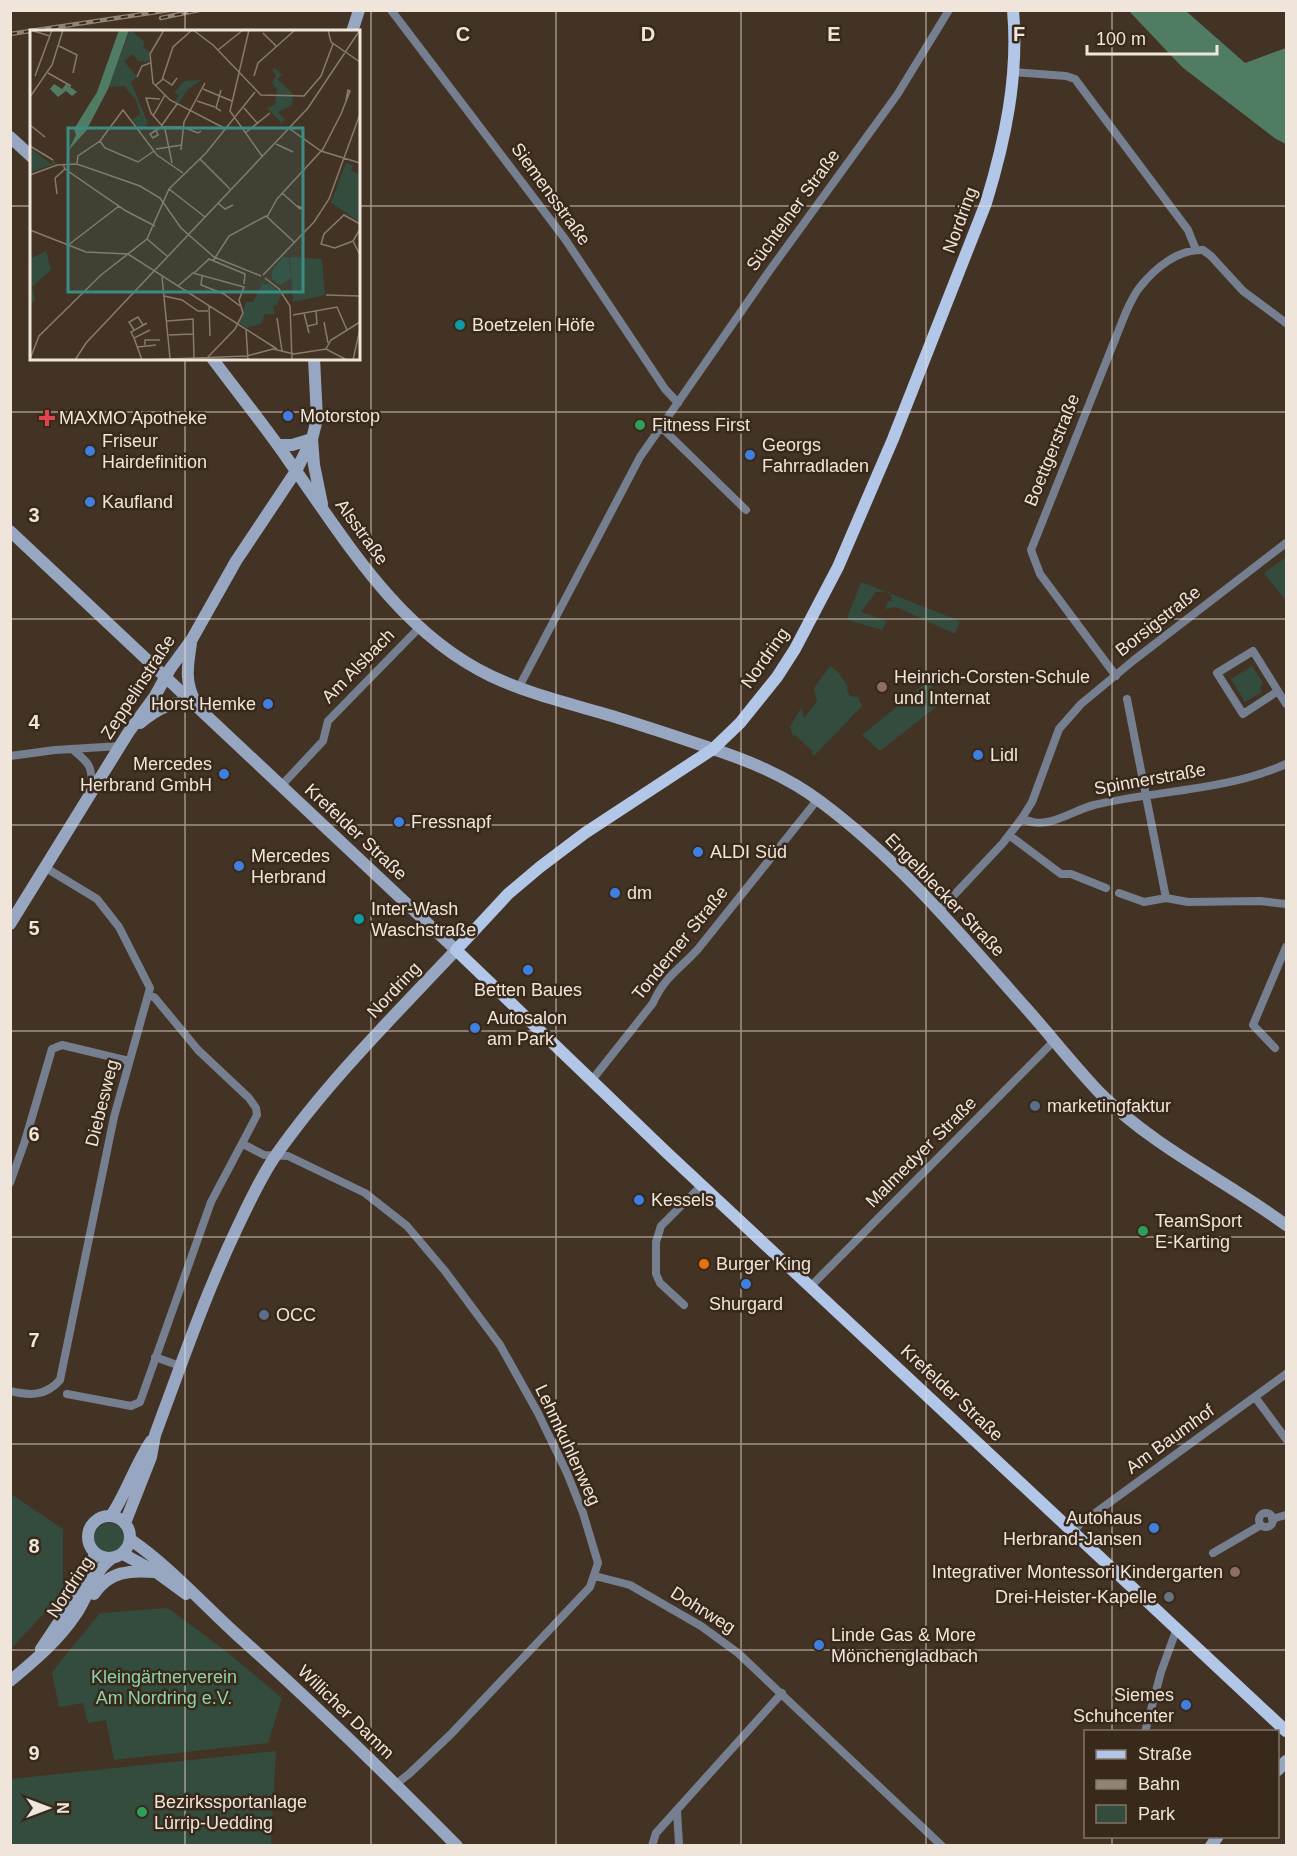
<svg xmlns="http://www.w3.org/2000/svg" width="1297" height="1856" font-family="Arial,sans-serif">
  <rect width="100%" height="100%" fill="#433324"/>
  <path fill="#334c3e" d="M 1286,557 L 1286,601 L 1264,573 Z
    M 861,582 L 960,621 L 955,634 L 896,607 L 885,609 L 888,601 L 892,602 L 890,592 L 876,592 L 861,612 L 887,621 L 882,630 L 851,621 L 847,618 Z
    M 830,666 L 837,671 L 848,686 L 847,690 L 850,696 L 858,697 L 862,706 L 814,756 L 812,754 L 813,752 L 795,735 L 793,736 L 790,727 L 801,708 L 804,718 L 817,701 L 814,688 Z
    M 1252,666 L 1263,683 L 1260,687 L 1262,692 L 1245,702 L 1231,679 Z
    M 928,681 L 944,701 L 880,751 L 862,735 Z
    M 11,1494 L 63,1529 L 63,1593 L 11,1649 Z
    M94 1538a15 15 0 1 1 30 0a15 15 0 1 1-30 0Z
    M 168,1608 L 227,1652 L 282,1698 L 268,1743 L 114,1760 L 106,1720 L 88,1723 L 83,1703 L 59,1707 L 52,1672 L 100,1613 Z
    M 276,1751 L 271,1845 L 11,1845 L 11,1779 Z"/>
  <path fill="#507c64" d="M 1129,11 L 1186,11 L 1245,63 L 1286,48 L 1286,144 L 1276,139 L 1182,67 Z"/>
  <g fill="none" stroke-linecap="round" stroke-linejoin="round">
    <path stroke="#757f8f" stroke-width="8" d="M 391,10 L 565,239 L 665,389 L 678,403
      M 1014,72 L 1066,76 L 1075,79 L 1188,230 L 1196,250
      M 661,427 L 746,510
      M 1116,676 L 1040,574 L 1031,550 L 1126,312 C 1130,304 1134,294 1140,287 C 1155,268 1178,249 1203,250 L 1211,256 L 1243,291 L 1286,323
      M 519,687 L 640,457 L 770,270 L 897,95 L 949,10
      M 1278,691 L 1243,714 L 1217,673 L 1253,651 L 1286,704
      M 1127,699 L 1166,898
      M 72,749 C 90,764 92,765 92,789
      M 10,756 L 55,750 L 120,746
      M 281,786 L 323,741 L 328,721 L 420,627
      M 1022,818 C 1046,832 1070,811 1094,805 C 1158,790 1226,791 1286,764
      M 1009,835 L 1061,874 L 1071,874 L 1106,888
      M 1119,893 L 1144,902 L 1166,898 L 1188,902 L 1260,901 L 1286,904
      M 939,911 L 1003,843 L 1022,818 L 1032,802 L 1059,729 L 1081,704 L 1134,660 L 1286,543
      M 1275,1048 L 1253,1025 L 1286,947
      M 592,1080 L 653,1003 C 665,976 680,969 698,949 L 818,799
      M 243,1144 L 264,1155 L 288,1156 L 365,1193 L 407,1226 L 445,1271 L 500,1345 L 538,1413 L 567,1473 L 583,1513 L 598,1563 L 590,1587 L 451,1734 L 409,1774 L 396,1784
      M 10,1183 L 25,1141 L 52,1049 L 62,1045 L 129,1061
      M 811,1286 L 1054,1041
      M 684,1305 L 660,1283 L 656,1274 L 656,1242 L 661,1226 L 702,1185
      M 155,1357 L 180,1366
      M 10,1391 C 30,1396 46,1396 60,1380 L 114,1117 L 150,988 L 119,927 L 97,899 L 46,868
      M 67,1394 L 131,1406 L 140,1402 L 211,1202 L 257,1115 L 256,1108 L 249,1098 L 198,1050 L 155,998 L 150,995
      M 1255,1397 L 1286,1439
      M1259 1520a7 7 0 1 1 14 0a7 7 0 1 1-14 0Z
      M 1272,1519 L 1286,1515
      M 1074,1531 L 1080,1524 L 1286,1374
      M 1213,1553 L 1261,1525
      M 595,1576 L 630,1585 L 701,1626 L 738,1653 L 942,1846
      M 1145,1732 L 1161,1672 L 1177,1628
      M 677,1811 L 679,1844 L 678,1846
      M 652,1846 L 656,1833 L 782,1693"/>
    <path stroke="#97a7c1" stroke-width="12" d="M 352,32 L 359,10
      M 10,137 L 32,157
      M 212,358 C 238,393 265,426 289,461 C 346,541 399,632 491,676 C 529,694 571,704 612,716 C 644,726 675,736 707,747 C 747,760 787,776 821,802 C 899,860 962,936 1026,1008 C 1051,1036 1075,1067 1101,1094 C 1155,1148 1225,1180 1286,1225
      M 278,445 L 292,445 L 312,439 L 314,465 L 322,504
      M 10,531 L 456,950 C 394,1016 328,1081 276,1155 C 260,1178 249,1203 237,1228 C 205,1295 181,1365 155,1435 L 151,1457 L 125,1523
      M 191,643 C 188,664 184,681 195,701
      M 140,723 C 156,710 172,700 193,703
      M 10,924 L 128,733 L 155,696 L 170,669 L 192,639 L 236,561 L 296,471 L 312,439 L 317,419 L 314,358
      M88 1537a21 21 0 1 1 42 0a21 21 0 1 1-42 0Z
      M 111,1516 C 127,1492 135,1465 151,1441
      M 131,1540 C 170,1567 201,1602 236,1634 C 312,1702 385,1773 457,1846
      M 123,1554 L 156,1572 L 186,1594
      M 94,1594 C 109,1571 130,1570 155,1572
      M 41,1649 L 75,1598 L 95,1554
      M 10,1681 C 34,1661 59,1640 76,1614 C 88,1597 93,1572 111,1559
      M 1278,1770 L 1286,1761
      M 1211,1846 L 1218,1836"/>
    <path stroke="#b2c6e7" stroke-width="12" d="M 1013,10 C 1019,76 1005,141 986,203 L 893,439 L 838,567 L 795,649 L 777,677 L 740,723 L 713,749 L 585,833 L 540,867 L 508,894 L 456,950 L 665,1151 L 1286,1731"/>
    <defs>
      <path id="rail" d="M 161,18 L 199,10
        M 10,34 L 170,10"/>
    </defs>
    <use href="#rail" stroke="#918477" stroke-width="4.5"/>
    <use href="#rail" stroke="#39291b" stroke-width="2" stroke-dasharray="7" stroke-linecap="butt"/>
  </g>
  <path fill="none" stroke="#efe5db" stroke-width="1.5" stroke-opacity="0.55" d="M 185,10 L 185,32M 371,10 L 371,1846M 556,10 L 556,1846M 741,10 L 741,1846M 926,10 L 926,1846M 1112,10 L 1112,1732M 10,206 L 32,206M 358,206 L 1286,206M 185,358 L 185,1846M 10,412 L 1286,412M 10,619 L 1286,619M 10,825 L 1286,825M 10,1031 L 1286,1031M 10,1237 L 1286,1237M 10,1444 L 1286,1444M 10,1650 L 1286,1650M 1112,1836 L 1112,1846"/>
  <g fill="#0f9aa8" stroke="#39291b" stroke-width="2">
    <circle cx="460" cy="325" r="6"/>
    <circle cx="359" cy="919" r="6"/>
  </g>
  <g fill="#3f7fe0" stroke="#39291b" stroke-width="2">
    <circle cx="288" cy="416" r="6"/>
    <circle cx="90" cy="451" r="6"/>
    <circle cx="750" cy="455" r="6"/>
    <circle cx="90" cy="502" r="6"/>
    <circle cx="268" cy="704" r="6"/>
    <circle cx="978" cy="755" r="6"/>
    <circle cx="224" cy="774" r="6"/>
    <circle cx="399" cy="822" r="6"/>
    <circle cx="698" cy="852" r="6"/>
    <circle cx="239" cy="866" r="6"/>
    <circle cx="615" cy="893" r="6"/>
    <circle cx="528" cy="970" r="6"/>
    <circle cx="475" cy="1028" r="6"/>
    <circle cx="639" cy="1200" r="6"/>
    <circle cx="746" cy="1284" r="6"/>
    <circle cx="1154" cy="1528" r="6"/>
    <circle cx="819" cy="1645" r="6"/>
    <circle cx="1186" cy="1705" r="6"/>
  </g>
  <path fill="#e0444e" stroke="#39291b" stroke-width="2" d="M44 409h6v6h6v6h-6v6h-6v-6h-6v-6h6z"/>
  <g fill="#2e9e5b" stroke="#39291b" stroke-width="2">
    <circle cx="640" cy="425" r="6"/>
    <circle cx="1143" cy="1231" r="6"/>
    <circle cx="142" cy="1812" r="6"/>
  </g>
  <g fill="#8d6e63" stroke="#39291b" stroke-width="2">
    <circle cx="882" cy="687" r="6"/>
    <circle cx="1235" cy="1572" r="6"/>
  </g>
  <g fill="#5c6f8a" stroke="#39291b" stroke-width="2">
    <circle cx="1035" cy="1106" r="6"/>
    <circle cx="264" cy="1315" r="6"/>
  </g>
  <circle fill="#e8710a" stroke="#39291b" stroke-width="2" cx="704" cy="1264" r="6"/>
  <circle fill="#6b7280" stroke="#39291b" stroke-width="2" cx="1169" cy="1597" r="6"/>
  <g text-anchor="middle" stroke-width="5" stroke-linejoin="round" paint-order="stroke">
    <g font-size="18" fill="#efe5db" stroke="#39291b">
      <text transform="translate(551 194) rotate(54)" y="6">Siemensstraße</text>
      <text transform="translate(793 210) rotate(-54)" y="6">Süchtelner Straße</text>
      <text transform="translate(960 220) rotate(-70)" y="6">Nordring</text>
      <text transform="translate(1052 450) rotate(-68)" y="6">Boettgerstraße</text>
      <text transform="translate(362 532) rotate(54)" y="6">Alsstraße</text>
      <text transform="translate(1158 621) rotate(-38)" y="6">Borsigstraße</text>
      <text transform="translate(765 658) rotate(-55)" y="6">Nordring</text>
      <text transform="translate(358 666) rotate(-46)" y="6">Am Alsbach</text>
      <text transform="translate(138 687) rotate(-57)" y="6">Zeppelinstraße</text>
      <text transform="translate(1150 779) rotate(-10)" y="6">Spinnerstraße</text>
      <text transform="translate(356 832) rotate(43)" y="6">Krefelder Straße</text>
      <text transform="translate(945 895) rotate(46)" y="6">Engelblecker Straße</text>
      <text transform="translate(680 943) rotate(-51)" y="6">Tonderner Straße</text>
      <text transform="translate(394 990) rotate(-47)" y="6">Nordring</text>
      <text transform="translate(102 1103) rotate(-76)" y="6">Diebesweg</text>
      <text transform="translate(921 1152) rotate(-45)" y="6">Malmedyer Straße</text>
      <text transform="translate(952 1393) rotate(43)" y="6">Krefelder Straße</text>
      <text transform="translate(1170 1439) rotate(-36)" y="6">Am Baumhof</text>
      <text transform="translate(568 1445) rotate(65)" y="6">Lehmkuhlenweg</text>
      <text transform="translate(70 1587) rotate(-57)" y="6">Nordring</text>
      <text transform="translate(703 1610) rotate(32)" y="6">Dohrweg</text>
      <text transform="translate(346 1712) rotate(44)" y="6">Willicher Damm</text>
    </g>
    <g font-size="18" fill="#efe5db" stroke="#39291b" text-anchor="start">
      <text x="472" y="331">Boetzelen Höfe</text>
      <text x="300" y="422">Motorstop</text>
      <text x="59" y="424">MAXMO Apotheke</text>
      <text x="652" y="431">Fitness First</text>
      <text x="102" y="447">Friseur<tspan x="102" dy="21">Hairdefinition</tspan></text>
      <text x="762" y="451">Georgs<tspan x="762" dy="21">Fahrradladen</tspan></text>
      <text x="102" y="508">Kaufland</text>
      <text x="894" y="683">Heinrich-Corsten-Schule<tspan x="894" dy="21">und Internat</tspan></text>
      <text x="256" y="710" text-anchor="end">Horst Hemke</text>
      <text x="990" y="761">Lidl</text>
      <text x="212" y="770" text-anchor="end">Mercedes<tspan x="212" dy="21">Herbrand GmbH</tspan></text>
      <text x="411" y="828">Fressnapf</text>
      <text x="710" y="858">ALDI Süd</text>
      <text x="251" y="862">Mercedes<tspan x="251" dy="21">Herbrand</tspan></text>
      <text x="627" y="899">dm</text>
      <text x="371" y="915">Inter-Wash<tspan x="371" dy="21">Waschstraße</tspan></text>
      <text x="528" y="996" text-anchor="middle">Betten Baues</text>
      <text x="487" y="1024">Autosalon<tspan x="487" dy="21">am Park</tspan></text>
      <text x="1047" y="1112">marketingfaktur</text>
      <text x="651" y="1206">Kessels</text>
      <text x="1155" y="1227">TeamSport<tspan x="1155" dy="21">E-Karting</tspan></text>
      <text x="716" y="1270">Burger King</text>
      <text x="746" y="1310" text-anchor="middle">Shurgard</text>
      <text x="276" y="1321">OCC</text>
      <text x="1142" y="1524" text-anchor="end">Autohaus<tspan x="1142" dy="21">Herbrand-Jansen</tspan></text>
      <text x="1223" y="1578" text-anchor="end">Integrativer Montessori Kindergarten</text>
      <text x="1157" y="1603" text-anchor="end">Drei-Heister-Kapelle</text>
      <text x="831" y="1641">Linde Gas &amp; More<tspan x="831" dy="21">Mönchengladbach</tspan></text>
      <text x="1174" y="1701" text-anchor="end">Siemes<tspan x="1174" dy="21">Schuhcenter</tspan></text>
      <text x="154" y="1808">Bezirkssportanlage<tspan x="154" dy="21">Lürrip-Uedding</tspan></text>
    </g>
    <g font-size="18" fill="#8cd3ac" stroke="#39291b">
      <text x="164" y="1683">Kleingärtnerverein<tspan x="164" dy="21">Am Nordring e.V.</tspan></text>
    </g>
  </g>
  <g transform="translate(30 30)">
    <rect width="330" height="330" fill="#433324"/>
    <path d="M 100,0 L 115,12 L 113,17 L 120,22 L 119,32 L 108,31 L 103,24 L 94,31 L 107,47 L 101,52 L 118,93 L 111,102 L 102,90 L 110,84 L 106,70 L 94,56 L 78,57 ZM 245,38 L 252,45 L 247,49 L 263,64 L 262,75 L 248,82 L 255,90 L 251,93 L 237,78 L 245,75 L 247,59 L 242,53 L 246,45 L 242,40 ZM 171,50 L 157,60 L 149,73 L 145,72 L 149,65 L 144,63 L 154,51 ZM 0,118 L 21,134 L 23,130 L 27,133 L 1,142 ZM 316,133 L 323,135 L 321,141 L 330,144 L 330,193 L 301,172 ZM 16,221 L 21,240 L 2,257 L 5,270 L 0,274 L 0,229 ZM 253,226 L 259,228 L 261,248 L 250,255 L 242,249 L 242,241 ZM 260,227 L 292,229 L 295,265 L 263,272 ZM 232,254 L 240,254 L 251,265 L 247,275 L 243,276 L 245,284 L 235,284 L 231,294 L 217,298 L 209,293 L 216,272 L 223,272 Z" fill="#334c3e"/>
    <path d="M 89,0 L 99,0 L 78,59 L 56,101 L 38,121 L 46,105 L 44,99 L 67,62 ZM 24,54 L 32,59 L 36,54 L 47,62 L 42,66 L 36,61 L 28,67 L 20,59 Z" fill="#507c64"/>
    <path fill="none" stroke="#887a6d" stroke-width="1.5" d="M 0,0 L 20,6M 134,0 L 120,24 L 123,53 L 140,70 L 194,98M 163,0 L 183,15 L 231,65 L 274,66 L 291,46 L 303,14M 219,0 L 200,81 L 232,126M 298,0 L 301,12 L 330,32M 233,3 L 246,16M 29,16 L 47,25 L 43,43M 188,20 L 213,0M 18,43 L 41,56M 5,46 L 22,0M 224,46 L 228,33 L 265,0M 107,47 L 112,36 L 120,33M 133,49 L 142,55 L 147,48M 126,55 L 132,50 L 143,17 L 162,0M 173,59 L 202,71M 0,67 L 22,35 L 33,0M 130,69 L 116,68 L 121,83 L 135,99 L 142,133M 167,71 L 185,77M 214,78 L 228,94M 191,81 L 186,78 L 191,60M 123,86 L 135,65M 0,95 L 15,107M 132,95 L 147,74M 134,97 L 153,97 L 168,103 L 171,101M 260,99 L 291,121 L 330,133M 126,100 L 128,105 L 123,108 L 120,104 L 133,96M 215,103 L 240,83M 70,111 L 75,118 L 108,132 L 124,121M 246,114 L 263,122M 0,116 L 23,130M 126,119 L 152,115M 151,120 L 154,92 L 175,53M 170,129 L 200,159M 47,133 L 48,126 L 70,111 L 93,80 L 127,125 L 153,143M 33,134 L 35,139 L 96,181 L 125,196M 0,145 L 27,135 L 47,134 L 110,156 L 130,168 L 151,198 L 184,227 L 231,246M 139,159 L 175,187M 252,163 L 270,179 L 273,178 L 267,176M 27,164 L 25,148 L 35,139M 188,173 L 195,179 L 203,175M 237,187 L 247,169 L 293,119 L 311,84 L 320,61 L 318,60 L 316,70M 330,199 L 323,211 L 330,225M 0,200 L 56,222 L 98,224 L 247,319M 117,209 L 137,226M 323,211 L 305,218 L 291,214 L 294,204 L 314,185 L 330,194M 37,216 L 89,176M 183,231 L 199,206 L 236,186 L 264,212M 164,243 L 179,229 L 215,244 L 214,254M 233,245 L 284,192 L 299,169 L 330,84M 172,246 L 171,255 L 194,264 L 210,276M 132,247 L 140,328M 235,248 L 249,259 L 260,276 L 262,330M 148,256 L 163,243 L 214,257 L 209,270 L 213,283 L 205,299 L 175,330M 296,265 L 330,266M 134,266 L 152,270 L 168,281 L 178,281M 179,275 L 180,306M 274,283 L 279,303M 263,285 L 307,277 L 317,300M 247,288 L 252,321M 137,291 L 163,289 L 164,328M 294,292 L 298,313M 278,296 L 287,294 L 286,281M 216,299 L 218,330M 104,300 L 99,292 L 108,287 L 113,295M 139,305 L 163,304M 104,308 L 101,302 L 117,293M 115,315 L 115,310 L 130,310M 108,317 L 126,315M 296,319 L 301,310 L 330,292M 0,329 L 9,306 L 71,245 L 117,209 L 139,159 L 176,123 L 225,62M 45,330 L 56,313 L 278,78 L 330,0M 112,330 L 104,308 L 120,300M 114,330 L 217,326 L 243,319 L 264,324 L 296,319 L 317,330M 323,330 L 330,299"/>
    <path fill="#3c8c84" fill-opacity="0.15" stroke="#3c8c84" stroke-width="3" d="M 38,98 L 273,98 L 273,262 L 38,262 Z"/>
    <rect width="330" height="330" fill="none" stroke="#efe5db" stroke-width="3"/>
  </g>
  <g font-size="20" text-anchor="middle" font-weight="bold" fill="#efe5db" stroke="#39291b" stroke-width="5" stroke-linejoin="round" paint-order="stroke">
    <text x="463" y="41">C</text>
    <text x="648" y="41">D</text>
    <text x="834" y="41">E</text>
    <text x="1019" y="41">F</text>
    <text x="34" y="522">3</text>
    <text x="34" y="729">4</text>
    <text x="34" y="935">5</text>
    <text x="34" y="1141">6</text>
    <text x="34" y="1347">7</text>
    <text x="34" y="1553">8</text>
    <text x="34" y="1760">9</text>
  </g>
  <rect width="1297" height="1856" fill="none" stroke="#efe5db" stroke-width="24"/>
  <rect x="1084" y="1730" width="195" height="108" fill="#39291b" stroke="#827468" stroke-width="1.5"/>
  <rect x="1096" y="1750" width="30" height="9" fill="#b2c6e7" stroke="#827468" stroke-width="1.5"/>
  <text x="1138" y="1760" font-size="18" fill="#efe5db">Straße</text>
  <rect x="1096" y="1780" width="30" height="9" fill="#918477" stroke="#827468" stroke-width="1.5"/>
  <text x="1138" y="1790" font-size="18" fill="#efe5db">Bahn</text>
  <rect x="1096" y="1805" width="30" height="18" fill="#334c3e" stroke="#827468" stroke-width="1.5"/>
  <text x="1138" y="1820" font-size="18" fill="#efe5db">Park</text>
  <g transform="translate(48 1808) rotate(90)" stroke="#39291b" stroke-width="4.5" paint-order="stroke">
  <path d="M0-4.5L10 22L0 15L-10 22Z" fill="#efe5db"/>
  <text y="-9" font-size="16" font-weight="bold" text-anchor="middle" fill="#efe5db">N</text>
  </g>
  <path d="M1087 45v9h130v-9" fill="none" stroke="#efe5db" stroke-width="3"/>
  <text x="1096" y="45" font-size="18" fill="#efe5db" stroke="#39291b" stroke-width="4.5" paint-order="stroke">100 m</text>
</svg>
